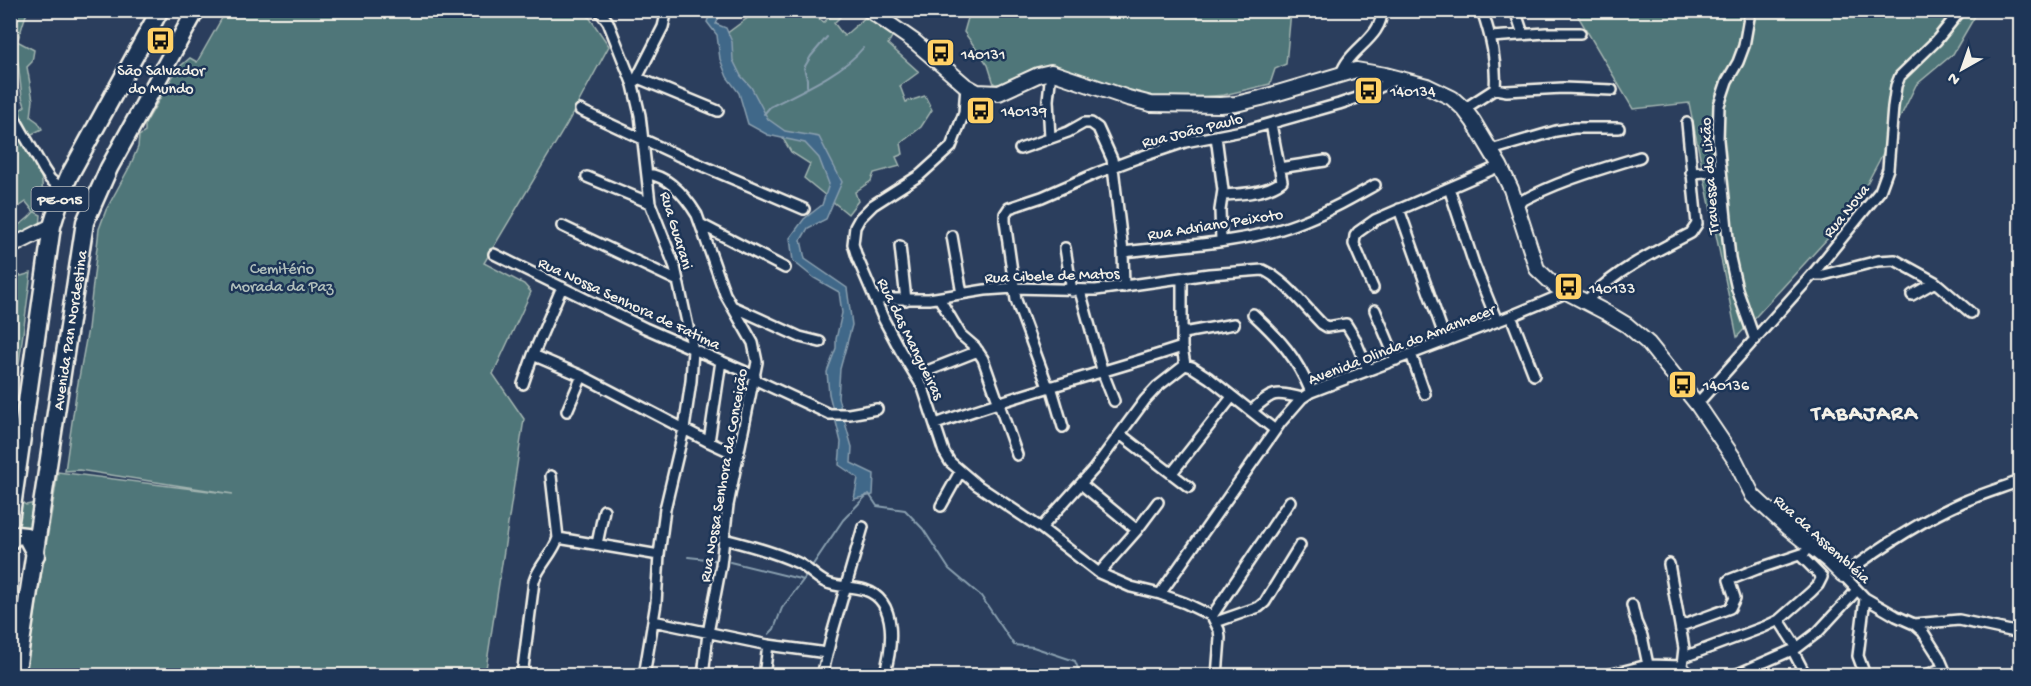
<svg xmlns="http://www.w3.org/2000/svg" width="2031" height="686" font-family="'Gochi Hand',sans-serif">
  <rect width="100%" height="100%" fill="#2b3e5d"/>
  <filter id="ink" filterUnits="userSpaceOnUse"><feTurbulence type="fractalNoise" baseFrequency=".0167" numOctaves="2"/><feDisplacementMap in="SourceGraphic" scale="12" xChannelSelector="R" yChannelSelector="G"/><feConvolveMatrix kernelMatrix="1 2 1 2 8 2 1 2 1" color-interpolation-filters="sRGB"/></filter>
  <g filter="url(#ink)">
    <path fill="#507679" stroke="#a2b4b0" stroke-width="1.5" d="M 10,11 L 28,11 C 23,20 22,31 17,41 L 34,50 L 32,62 L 27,67 L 33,100 L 31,117 L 38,122 L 42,129 L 30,135 L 22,121 L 20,110 L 25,106 L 22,97 L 18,63 L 11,43 Z
      M 226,11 L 585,11 L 609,46 L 567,124 L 484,263 L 524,284 L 531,292 L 493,374 L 524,419 L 485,675 L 25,676 L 58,472 L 233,494 L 79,470 L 65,471 L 76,394 L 88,329 L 99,229 L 106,210 L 130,166 L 138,147 L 139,136 L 145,132 L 145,124 L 177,69 L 190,58 L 197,62 Z
      M 757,11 L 806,11 L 824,22 L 834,13 L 840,17 L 834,23 L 844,36 L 868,15 L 893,35 L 888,44 L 919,72 L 900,86 L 906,102 L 925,96 L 932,110 L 921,127 L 901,143 L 903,154 L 896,157 L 900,166 L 874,173 L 871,181 L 855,192 L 858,201 L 848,214 L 804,178 L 810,164 L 791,152 L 776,127 L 765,124 L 718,40 Z
      M 970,11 L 1291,11 L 1286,64 L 1275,69 L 1270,84 L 1224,95 L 1143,102 L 1090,78 L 1062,70 L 1029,84 L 994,84 L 988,65 L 964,32 Z
      M 1575,11 L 1978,11 L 1953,54 L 1916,85 L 1879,161 L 1851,213 L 1737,337 L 1689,103 L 1633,109 Z
      M 10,109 C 24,137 57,182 35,212 L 41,215 L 40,229 L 11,244 L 11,227 C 19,227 29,218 34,212 L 26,202 L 16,209 L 11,201 Z
      M 31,273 L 11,424 L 11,278 L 15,274 L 21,276 Z
      M 21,502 L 26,505 L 36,503 L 36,555 L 16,535 L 11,521 Z"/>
    <path fill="#416889" stroke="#899faf" stroke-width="1.5" d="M 711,11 L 722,11 L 716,24 L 726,28 L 732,42 L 733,60 L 741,76 L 751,87 L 768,119 L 785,131 L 819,137 L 842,182 L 826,219 L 808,228 L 801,240 L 805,259 L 847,288 L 852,325 L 840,369 L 838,398 L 852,447 L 851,463 L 874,474 L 873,495 L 854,499 L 858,478 L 839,465 L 841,442 L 829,394 L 827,372 L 836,348 L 836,339 L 842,313 L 839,292 L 814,278 L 793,261 L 790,238 L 804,219 L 822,205 L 829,184 L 819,158 L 805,143 L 768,135 L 748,124 L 739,93 L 727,77 L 720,59 L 717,35 L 707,22 Z"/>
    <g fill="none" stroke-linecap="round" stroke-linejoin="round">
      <path stroke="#899faf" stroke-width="2" d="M 807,86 L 807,79 L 804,68 L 811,56 L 827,37
        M 764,114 L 770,107 C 799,92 843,73 863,48
        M 869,494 L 877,506 L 905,510 L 923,529 L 949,569 L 981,596 L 1014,645 L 1033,647 L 1075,661 L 1081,676
        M 688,557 L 716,560
        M 730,562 L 804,580
        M 812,566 L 843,520 L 867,495
        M 769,634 L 774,629 L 782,608 L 807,575"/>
      <defs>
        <path id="street" d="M 599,10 L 608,22 L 633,85 L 640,115 L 650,203 L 675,267 L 693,350 L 691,381 L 684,429 L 665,509 L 659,555 L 656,603 L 644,676
          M 1482,10 C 1491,37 1497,61 1495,89
          M 1515,10 L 1523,34
          M 1750,12 L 1744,46 L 1738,62 L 1727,81 L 1719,105 L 1718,140 L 1730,258 L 1737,289 L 1755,340
          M 1491,37 L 1546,33 L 1580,33
          M 1341,74 C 1349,48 1382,39 1382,10
          M 638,78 L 718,111
          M 635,82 L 663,27 L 667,10
          M 966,86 L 964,113 L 951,147 L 920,175 L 873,205 L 860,218 L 855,227 L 853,244 L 857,257 L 884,320 L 900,350 L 923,388 L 944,452 L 950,462 L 977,485 L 1041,528 L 1099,573 L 1131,587 L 1160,594 L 1185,603 L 1212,616 L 1219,630 L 1220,638 L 1217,676
          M 1464,109 L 1495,89 L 1507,91 L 1563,88 L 1612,90
          M 10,110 L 44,170 L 50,179 L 63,190
          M 580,110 L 677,155 L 804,209
          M 1216,136 L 1223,190 L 1220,210 L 1221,240
          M 1050,138 L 1048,100 L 1051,72
          M 1020,149 L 1068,132 L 1084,123 L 1091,123 L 1098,128 L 1112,159 L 1123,252 L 1124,287
          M 1491,150 L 1556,131 L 1574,128 L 1619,128
          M 1279,168 L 1325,161
          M 1691,173 L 1721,171
          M 647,174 C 669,176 686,197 697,215 L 725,294 L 753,343 L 757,362 L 728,505 L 721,565 L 708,633 L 703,676
          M 587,177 L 650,203
          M 1449,188 L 1474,264 L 1497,321
          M 1223,195 C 1242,194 1267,193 1282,181 L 1271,124
          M 1516,204 C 1555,182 1597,170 1640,157
          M 1399,209 L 1446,341
          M 702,225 L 785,268
          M 562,226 L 678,281
          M 952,236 L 962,294
          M 900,246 L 906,300
          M 1065,248 L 1072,291
          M 1123,252 C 1176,246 1247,243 1296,224 C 1324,214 1350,199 1375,185
          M 494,254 L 645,328 L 755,376
          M 1812,275 L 1823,275 L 1878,261 L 1895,260 L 1935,282 L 1971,313
          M 1182,278 L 1182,347 L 1185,365
          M 1373,288 L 1354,244 L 1355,236 L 1358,232 L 1375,220 L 1500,166
          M 1080,291 L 1103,373 L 1114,401
          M 1912,295 L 1935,282
          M 939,298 L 961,335 L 975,347 L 983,359 L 1017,455
          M 875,299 L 929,299 L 985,290 L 1014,288 L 1096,290 L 1209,274 L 1263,270 C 1285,280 1305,307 1322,324 L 1327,327 L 1346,324 L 1354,337 L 1368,370
          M 1587,300 C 1617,270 1654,252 1691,233 L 1697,224 L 1687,123
          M 732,306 L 800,337 L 820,342
          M 1375,310 L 1396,360
          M 1253,314 C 1281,340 1296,357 1311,392
          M 1511,316 L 1534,375
          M 1183,333 L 1234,324
          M 1411,354 L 1425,394
          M 533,355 L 582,376 L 709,442 L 737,455
          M 1185,365 L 1192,367 L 1209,378 L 1275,430
          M 917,375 L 978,351
          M 754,379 L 829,414 L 849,414 L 877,409
          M 523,384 L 533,355 L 562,287
          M 1051,386 L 1063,427
          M 1048,387 L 1016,300 L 1005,221 L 1005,214 L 1009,208 L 1042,197 L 1097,173 L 1137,158 L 1185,142 L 1247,130 L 1339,104 L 1360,97 L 1396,79
          M 1697,404 L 1812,275 L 1880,191 L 1888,169 L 1893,107 L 1896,86 L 1900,76 L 1936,41 L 1961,10
          M 567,411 L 582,376
          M 1251,411 C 1273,392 1273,391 1302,398
          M 936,424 C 1017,394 1100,374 1182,347
          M 1120,434 L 1189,487
          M 709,442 L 721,361
          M 1172,473 L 1232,397
          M 551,476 L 558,538
          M 1081,484 L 1137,530
          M 941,506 L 960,472
          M 1041,528 L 1094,469 L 1145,400 L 1157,387 L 1185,365
          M 558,538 L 659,555
          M 724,539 C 748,545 775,552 798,563 C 808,568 815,577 825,582 C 837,588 852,586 865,590 C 899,601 892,649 884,676
          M 597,544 L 604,510
          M 1669,564 L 1684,648 L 1682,666
          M 1099,573 L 1137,530 L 1158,502
          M 1160,594 L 1281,422 L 1302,398 L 1311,392 L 1511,316 L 1568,292
          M 1632,605 L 1636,622 L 1642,636 L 1648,665
          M 1212,616 L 1290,501
          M 1779,620 L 1797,648
          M 653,621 L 768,645 L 827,653
          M 1216,622 L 1259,607 L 1265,602 L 1300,545
          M 1914,624 L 1959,620 L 2020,633
          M 1681,626 L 1730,608 L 1735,598 L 1729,580 L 1757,569 L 1805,553
          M 1793,651 L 1806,676
          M 1684,657 L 1764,627 L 1779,620 L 1811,592 L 1818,585 L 1822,577 L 1800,555
          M 1865,675 L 1858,656 L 1865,598
          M 522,676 L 534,581 C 539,565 553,554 558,538
          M 764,676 L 768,645
          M 822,676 L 832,634 L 863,527
          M 1604,676 L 1648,665 L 1682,666 L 1690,676
          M 1733,676 L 1797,648 L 1818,632 L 1856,591
          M 1925,676 L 1942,668
          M 1947,676 L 1939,657 L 1923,632 L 1914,624 L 1896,616 L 1865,598 L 1843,575 C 1881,547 1920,521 1963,502 C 1982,494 2001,488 2020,481"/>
        <path id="secondary" d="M 869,10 L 915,42 L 966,86 L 977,92 L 999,93 L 1038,75 L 1051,72 L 1128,98 L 1151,104 L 1220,105 L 1236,104 L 1261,98 L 1356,70 L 1385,75 L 1427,86 L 1452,98 L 1464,109 L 1473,121 L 1500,166 L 1511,189 L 1537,269 L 1555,286 L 1607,313 L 1627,325 L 1648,343 L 1697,404 L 1735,460 L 1753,496 L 1788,528 L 1829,561 L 1843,575
          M 10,247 L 52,226"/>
        <g id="highway">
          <path d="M 10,521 L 52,226 L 63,190 L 69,176 L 160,10"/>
          <path d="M 10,541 L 16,535 L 26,536 L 36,555"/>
          <path id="s1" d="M 16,676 L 85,222 L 109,168 L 196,10"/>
        </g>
      </defs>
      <use href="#street" stroke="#f4f1e8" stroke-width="14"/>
      <use href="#secondary" stroke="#f4f1e8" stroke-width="18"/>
      <use href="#highway" stroke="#f4f1e8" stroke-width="21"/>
      <use href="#street" stroke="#1d3557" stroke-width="9"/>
      <use href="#secondary" stroke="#1d3557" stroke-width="14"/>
      <use href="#highway" stroke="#1d3557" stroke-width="16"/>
    </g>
  </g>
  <defs>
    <symbol id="bus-square" viewBox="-11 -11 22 22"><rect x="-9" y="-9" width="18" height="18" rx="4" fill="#ffd166" stroke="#1d3557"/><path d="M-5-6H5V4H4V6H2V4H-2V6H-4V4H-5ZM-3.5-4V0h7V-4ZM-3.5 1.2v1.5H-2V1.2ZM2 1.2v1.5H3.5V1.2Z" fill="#111"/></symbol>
  </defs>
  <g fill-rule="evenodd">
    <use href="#bus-square" x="144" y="24" width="33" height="33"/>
    <use href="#bus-square" x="924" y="36" width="33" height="33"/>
    <use href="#bus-square" x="1352" y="74" width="33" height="33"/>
    <use href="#bus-square" x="964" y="94" width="33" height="33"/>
    <use href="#bus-square" x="1552" y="270" width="33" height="33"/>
    <use href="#bus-square" x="1666" y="368" width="33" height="33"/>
  </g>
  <g text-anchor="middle" stroke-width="5" stroke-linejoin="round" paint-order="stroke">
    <rect fill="#1d3557" stroke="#b4b9bc" stroke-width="1.5" x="31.5" y="187" width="57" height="24" rx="4.5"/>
    <g font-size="15" font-weight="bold" fill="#f4f1e8">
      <text x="60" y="204">PE-015</text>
    </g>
    <g font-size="16" fill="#f4f1e8" stroke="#1d3557" text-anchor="start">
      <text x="961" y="59">140131</text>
      <text x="161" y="75" text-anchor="middle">São Salvador<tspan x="161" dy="18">do Mundo</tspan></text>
      <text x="1390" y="96">140134</text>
      <text x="1001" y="116">140139</text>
      <text x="1589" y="293">140133</text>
      <text x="1703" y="390">140136</text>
    </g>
    <g font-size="16" fill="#f4f1e8" stroke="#1d3557">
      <text transform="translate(1192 129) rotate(-14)" y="6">Rua João Paulo</text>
      <text transform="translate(1708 176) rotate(-94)" y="6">Travessa do Lixão</text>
      <text transform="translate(1845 210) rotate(-51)" y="6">Rua Nova</text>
      <text transform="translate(1215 223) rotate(-9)" y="6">Rua Adriano Peixoto</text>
      <text transform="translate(678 230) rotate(73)" y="6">Rua Guarani</text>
      <text transform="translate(1052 274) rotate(-2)" y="6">Rua Cibele de Matos</text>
      <text transform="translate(630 302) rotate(25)" y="6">Rua Nossa Senhora de Fatima</text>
      <text dy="6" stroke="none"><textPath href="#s1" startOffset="350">Avenida Pan Nordestina</textPath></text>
      <text transform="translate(912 338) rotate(64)" y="6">Rua das Mangueiras</text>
      <text transform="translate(1401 343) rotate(-21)" y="6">Avenida Olinda do Amanhecer</text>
      <text transform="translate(722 475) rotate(-80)" y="6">Rua Nossa Senhora da Conceição</text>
      <text transform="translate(1823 538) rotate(42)" y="6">Rua da Assembléia</text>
    </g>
    <g font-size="16" fill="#b2c0bc" stroke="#1d3557">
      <text x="282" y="273">Cemitério<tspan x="282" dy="18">Morada da Paz</tspan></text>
    </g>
    <g font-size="22" font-weight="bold" letter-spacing="1.5" fill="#f4f1e8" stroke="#1d3557">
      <text x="1865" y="419">TABAJARA</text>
    </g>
  </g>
  <rect width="2031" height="686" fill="none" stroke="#1d3557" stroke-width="36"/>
  <rect x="18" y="18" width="1995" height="650" fill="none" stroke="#f4f1e8" stroke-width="2" filter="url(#ink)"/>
  <g transform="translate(1962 69) rotate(220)" stroke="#1d3557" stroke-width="4.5" paint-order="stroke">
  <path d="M0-4.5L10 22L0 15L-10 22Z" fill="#f4f1e8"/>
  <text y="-9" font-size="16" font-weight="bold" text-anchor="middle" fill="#f4f1e8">N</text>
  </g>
</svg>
